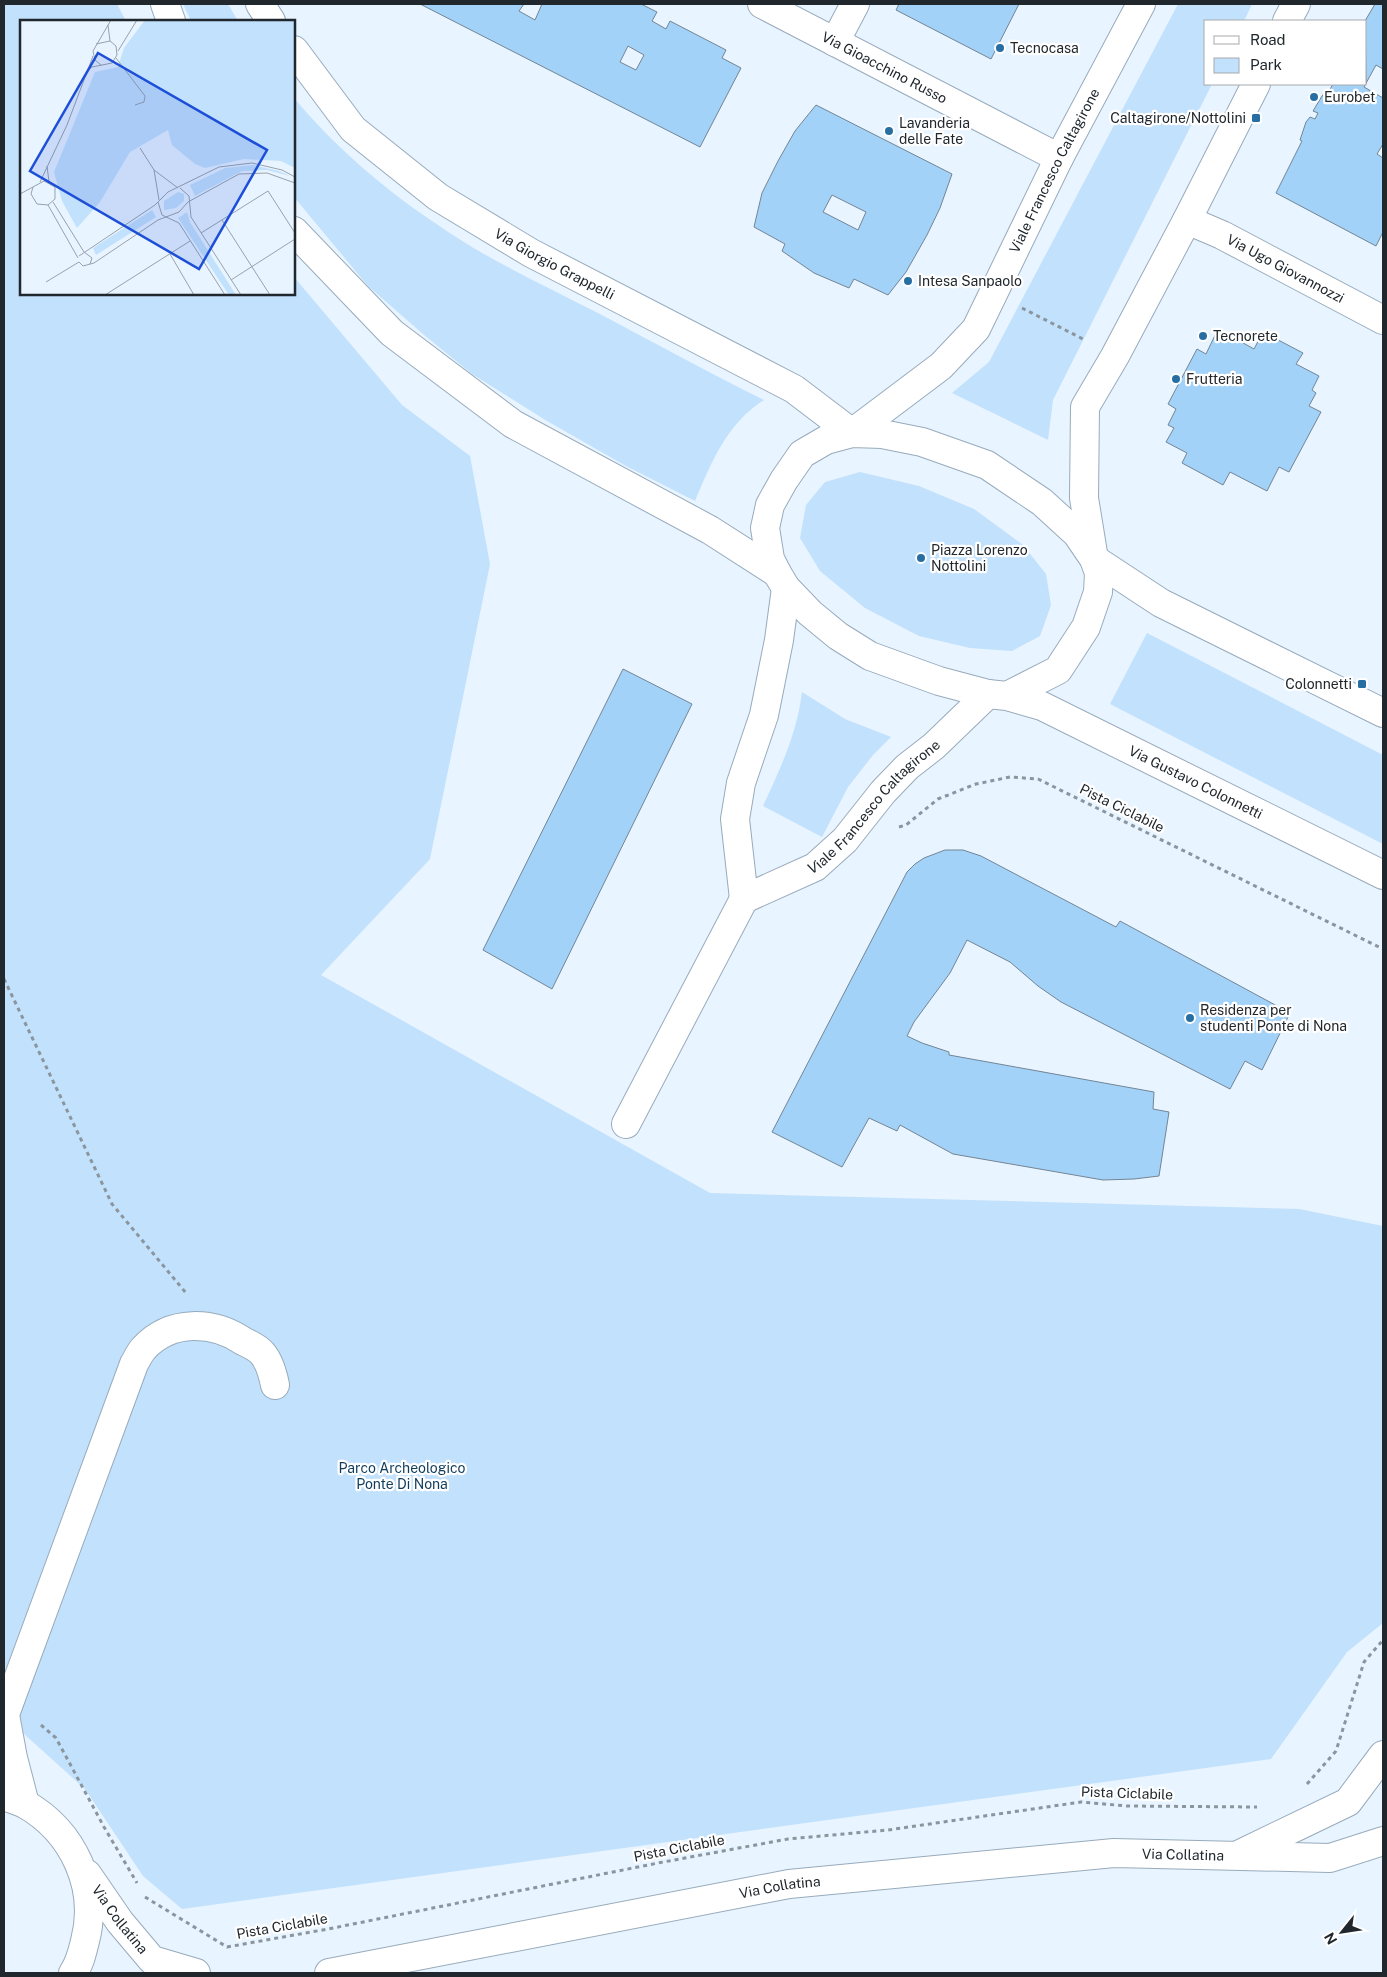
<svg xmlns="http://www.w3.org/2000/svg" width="1387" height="1977" font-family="'Public Sans',sans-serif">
  <rect width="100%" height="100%" fill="#e8f4ff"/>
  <path fill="#c2e1fc" d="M 4,4 L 117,4 L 126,21 L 21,21 L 21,294 L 294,294 L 294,277 L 402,405 L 470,456 L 490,564 L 430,859 L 321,975 L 710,1193 L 1299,1209 L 1383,1226 L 1383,1623 L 1347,1652 L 1271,1759 L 182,1909 L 143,1876 L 85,1789 L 23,1733 L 4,1736 Z
    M 183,4 L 228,4 L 238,21 L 191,21 Z
    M 1178,4 L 1252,4 L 1244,21 L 1206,21 L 1206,84 L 1212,84 L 1053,400 L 1048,440 L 952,393 L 989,362 Z
    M 294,98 C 334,146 385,190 438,225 C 488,260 545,286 600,314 C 655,343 709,373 764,400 C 727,423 711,463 695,501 L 626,466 L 547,421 L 472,374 L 423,334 L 368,286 L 294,197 Z
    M 860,472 L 919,486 L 974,509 L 1023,545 L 1046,574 L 1051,605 L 1040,636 L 1012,651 L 970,648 L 919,636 L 865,608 L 820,571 L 800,538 L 806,505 L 825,482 Z
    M 1147,633 L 1383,755 L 1383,844 L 1110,704 Z
    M 802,692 L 845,719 L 891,737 L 873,755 L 848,787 L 822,837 L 763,806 C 780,769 797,734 802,692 Z"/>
  <path fill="#a3d2f9" stroke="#738594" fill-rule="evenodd" d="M 420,4 L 524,4 L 519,11 L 535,20 L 542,4 L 641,4 L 657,12 L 652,21 L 666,29 L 670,21 L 726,50 L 722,58 L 741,68 L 700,147 ZM 628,46 L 644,55 L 636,70 L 620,62 Z
    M 899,4 L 1019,4 L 991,59 L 896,10 Z
    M 1375,4 L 1383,4 L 1383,69 L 1376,65 L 1364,87 L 1383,98 L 1383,144 L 1377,154 L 1383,158 L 1383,232 L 1376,246 L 1276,193 L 1302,141 L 1300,140 L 1306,122 L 1310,117 L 1315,119 L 1318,113 L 1313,111 L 1322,96 L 1327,90 L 1329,91 L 1333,84 L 1366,84 L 1365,21 Z
    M 816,105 L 952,174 L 940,208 L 927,235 L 906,272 L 888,295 L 854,279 L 849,288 L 814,273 L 782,251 L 785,244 L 754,227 L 762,193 L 778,161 L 795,131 ZM 832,195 L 866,212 L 858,230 L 823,212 Z
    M 1218,329 L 1254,349 L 1263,332 L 1303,353 L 1296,364 L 1319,376 L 1312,390 L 1316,393 L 1309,406 L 1321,412 L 1289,472 L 1279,467 L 1267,491 L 1230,472 L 1223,485 L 1182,463 L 1187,453 L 1166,442 L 1174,428 L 1168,425 L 1176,409 L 1168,404 L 1197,349 L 1206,354 Z
    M 623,669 L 692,704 L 552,989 L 483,950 Z
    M 945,850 L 963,850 L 981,856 L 1116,927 L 1120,921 L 1290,1013 L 1262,1070 L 1245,1061 L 1230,1089 L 1061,1002 L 1038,986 L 1010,962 L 967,940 L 950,973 L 914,1022 L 907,1036 L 922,1043 L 949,1052 L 949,1055 L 1154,1092 L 1153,1109 L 1169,1112 L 1159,1176 L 1134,1179 L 1103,1180 L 953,1154 L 900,1125 L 897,1131 L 869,1118 L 842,1167 L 772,1132 L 907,872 L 915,864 L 924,858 Z"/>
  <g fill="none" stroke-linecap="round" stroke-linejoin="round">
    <defs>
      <g id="minor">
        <path id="s1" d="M 762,4 L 1059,158"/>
        <path d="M 835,42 L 855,4"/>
        <path id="s2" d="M 1187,220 L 1222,235 L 1383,320"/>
        <path id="s3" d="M 786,588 L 779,640 L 764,715 L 741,783 L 735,819 L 744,899 L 815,867 L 845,840 L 883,792 L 907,767 L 934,746 L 988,694"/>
        <path d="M 626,1124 L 744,899"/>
        <path d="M 5,1715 L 13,1758 L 25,1804"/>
        <path d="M 4,1717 L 134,1364 C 137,1359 140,1352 144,1348 C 171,1319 213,1321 243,1341 C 249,1344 258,1348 262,1353 C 270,1362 273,1375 275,1385"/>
      </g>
      <g id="tertiary">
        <path d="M 165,4 L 171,21"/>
        <path d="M 260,4 L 271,21"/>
        <path d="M 1287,21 L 1296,4"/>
        <path id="s4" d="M 294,50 L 353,129 L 438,197 L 531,253 L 794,389 L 852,433"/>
        <path d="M 294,231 L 392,333 L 513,424 L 710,530 L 777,573"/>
        <path id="s5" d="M 852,433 L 941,366 L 976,329 L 1059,158 L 1141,4"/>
        <path d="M 1093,553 L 1084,498 L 1085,407 L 1115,356 L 1187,220 L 1256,84"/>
        <path d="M 1094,559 L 1161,603 L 1383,713"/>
        <path id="s6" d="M 1007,696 L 1058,670 L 1086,627 L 1098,592 L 1099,573 L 1094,559 L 1077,534 L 1042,502 L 987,465 L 922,442 L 882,434 L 852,433 L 826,440 L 802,454 L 784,480 L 770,505 L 765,528 L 770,559 L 777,573 L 786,588 L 810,613 L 838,636 L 870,656 L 939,681 L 988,694 L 1007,696 L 1042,706 L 1383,875"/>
        <path d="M 4,1796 C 11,1799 19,1801 25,1804 C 74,1832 99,1888 85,1941 C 82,1953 80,1963 73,1973"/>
        <path d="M 1240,1854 L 1348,1802 L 1383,1755"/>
        <path id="s7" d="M 87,1874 L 120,1922 L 152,1960 L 196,1973"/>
        <path id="s8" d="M 329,1973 L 789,1884 L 1114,1853 L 1330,1858 L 1383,1841"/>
      </g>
    </defs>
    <use href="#minor" stroke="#98abbb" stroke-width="30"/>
    <use href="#tertiary" stroke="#98abbb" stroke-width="30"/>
    <path stroke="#8b959e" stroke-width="3" stroke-dasharray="4 4" stroke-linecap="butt" d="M 1022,308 L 1085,340
      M 899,827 L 906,825 L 938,799 L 976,784 L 1010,777 L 1038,779 L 1383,949
      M 4,979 L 112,1204 L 186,1293
      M 41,1725 L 56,1738 L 104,1827 L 137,1883
      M 1307,1784 L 1336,1751 L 1364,1662 L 1383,1640
      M 145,1897 L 227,1947 L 328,1929 L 658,1863 L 788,1839 L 888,1830 L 1081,1802 L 1127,1806 L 1257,1807"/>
    <use href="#minor" stroke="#fff" stroke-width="28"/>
    <use href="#tertiary" stroke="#fff" stroke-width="28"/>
  </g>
  <g fill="#276fa3" stroke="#fff" stroke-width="2">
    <circle cx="1000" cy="48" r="5"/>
    <circle cx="1314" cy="97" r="5"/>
    <rect x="1251" y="113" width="10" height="10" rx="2.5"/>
    <circle cx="889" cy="131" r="5"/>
    <circle cx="908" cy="281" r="5"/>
    <circle cx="1203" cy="336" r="5"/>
    <circle cx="1176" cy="379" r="5"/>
    <circle cx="921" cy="558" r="5"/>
    <rect x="1357" y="679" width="10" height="10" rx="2.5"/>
    <circle cx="1190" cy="1018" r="5"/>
  </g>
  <g text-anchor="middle" stroke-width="4.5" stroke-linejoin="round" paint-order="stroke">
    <g font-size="14" fill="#20272d" stroke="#fff" text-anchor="start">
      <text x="1010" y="53">Tecnocasa</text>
      <text x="1324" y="102">Eurobet</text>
      <text x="1246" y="123" text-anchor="end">Caltagirone/Nottolini</text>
      <text x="899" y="128">Lavanderia<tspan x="899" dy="16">delle Fate</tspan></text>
      <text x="918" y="286">Intesa Sanpaolo</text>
      <text x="1213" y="341">Tecnorete</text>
      <text x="1186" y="384">Frutteria</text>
      <text x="931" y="555">Piazza Lorenzo<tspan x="931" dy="16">Nottolini</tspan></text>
      <text x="1352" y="689" text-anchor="end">Colonnetti</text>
      <text x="1200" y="1015">Residenza per<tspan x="1200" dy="16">studenti Ponte di Nona</tspan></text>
    </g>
    <g font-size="14" fill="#20272d" stroke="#fff">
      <text dy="5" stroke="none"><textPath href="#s1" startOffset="138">Via Gioacchino Russo</textPath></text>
      <text dy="5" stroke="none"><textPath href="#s5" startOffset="339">Viale Francesco Caltagirone</textPath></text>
      <text dy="5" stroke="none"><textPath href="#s4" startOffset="342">Via Giorgio Grappelli</textPath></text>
      <text dy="5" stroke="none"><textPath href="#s2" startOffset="110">Via Ugo Giovannozzi</textPath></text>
      <text dy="5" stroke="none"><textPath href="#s6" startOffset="1126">Via Gustavo Colonnetti</textPath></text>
      <text dy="5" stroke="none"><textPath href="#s3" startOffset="480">Viale Francesco Caltagirone</textPath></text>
      <text transform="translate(1122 808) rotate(26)" y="5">Pista Ciclabile</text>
      <text transform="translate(1127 1793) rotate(2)" y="5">Pista Ciclabile</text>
      <text transform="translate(679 1848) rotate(-11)" y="5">Pista Ciclabile</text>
      <text dy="5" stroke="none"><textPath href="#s8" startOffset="864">Via Collatina</textPath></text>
      <text dy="5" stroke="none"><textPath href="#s8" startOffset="459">Via Collatina</textPath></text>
      <text dy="5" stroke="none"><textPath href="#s7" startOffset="56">Via Collatina</textPath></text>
      <text transform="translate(282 1926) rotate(-10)" y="5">Pista Ciclabile</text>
    </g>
    <g font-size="14" fill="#103d5c" stroke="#fff">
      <text x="402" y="1473">Parco Archeologico<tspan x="402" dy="16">Ponte Di Nona</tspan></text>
    </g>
  </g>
  <g transform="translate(20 20)">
    <rect width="275" height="275" fill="#e8f4ff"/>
    <path d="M 125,0 L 275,0 L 275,148 L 261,141 L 224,139 L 185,148 L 175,144 L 152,125 L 148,110 L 110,132 L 80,182 L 57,208 L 42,181 L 34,152 L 75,52 L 98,47 L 104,28 ZM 233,145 L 259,151 L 270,156 L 247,150 L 222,151 L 175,176 L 170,165 L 205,148 ZM 158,172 L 164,174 L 164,181 L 156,188 L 144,190 L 144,181 ZM 132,190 L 136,197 L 76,235 L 73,228 ZM 167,192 L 170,202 L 216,275 L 209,275 L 158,198 Z" fill="#c2e1fc"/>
    <path fill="none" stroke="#98a2ab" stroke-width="1" d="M 88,5 L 90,21M 98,31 L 117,0M 96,38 L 125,76 L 124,82 L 115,85M 81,45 L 75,40 L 73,31 L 91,0M 67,51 L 72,47 L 92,43 L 97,35 L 96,26 L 90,21 L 76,24M 120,128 L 134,150M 27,146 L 29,162M 20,162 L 47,105 L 73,36M 160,168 L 169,176 L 171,197 L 221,275M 0,174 L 24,161 L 35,167 L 35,179 L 28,185 L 17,184 L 11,174 L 13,167M 139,180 L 134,150 L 158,168M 33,182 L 64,232M 138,182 L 142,195 L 159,203 L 205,275M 28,185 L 58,238M 202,200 L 250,275M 181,213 L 248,171 L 275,213M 64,232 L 72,238 L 70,244M 150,234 L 174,275M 59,236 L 135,185 L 148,172 L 199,147 L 232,143 L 262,150 L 275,157M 59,242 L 63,246 L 74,243 L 138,200 L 159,192 L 168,182 L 219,154 L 247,153 L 275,163M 211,260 L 275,219M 26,262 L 59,242M 85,275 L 170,221"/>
    <path fill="#1d4ed8" fill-opacity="0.15" stroke="#1d4ed8" stroke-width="2.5" d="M 78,33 L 247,130 L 179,249 L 10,151 Z"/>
    <rect width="275" height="275" fill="none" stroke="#20272d" stroke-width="2.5"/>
  </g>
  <rect width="1387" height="1977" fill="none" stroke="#20272d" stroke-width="10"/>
  <rect x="1204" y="20" width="162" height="65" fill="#ffffff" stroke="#a6a9ab"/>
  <rect x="1214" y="36" width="25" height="8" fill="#ffffff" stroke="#a6a9ab"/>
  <text x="1250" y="45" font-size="15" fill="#20272d">Road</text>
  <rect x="1214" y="58" width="25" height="15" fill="#c2e1fc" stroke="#a6a9ab"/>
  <text x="1250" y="70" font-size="15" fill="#20272d">Park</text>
  <g transform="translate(1342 1932) rotate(240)" stroke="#ffffff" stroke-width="4" paint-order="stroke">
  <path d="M0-4L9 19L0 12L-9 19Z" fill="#20272d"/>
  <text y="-8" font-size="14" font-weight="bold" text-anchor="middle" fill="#20272d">N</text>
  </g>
</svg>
